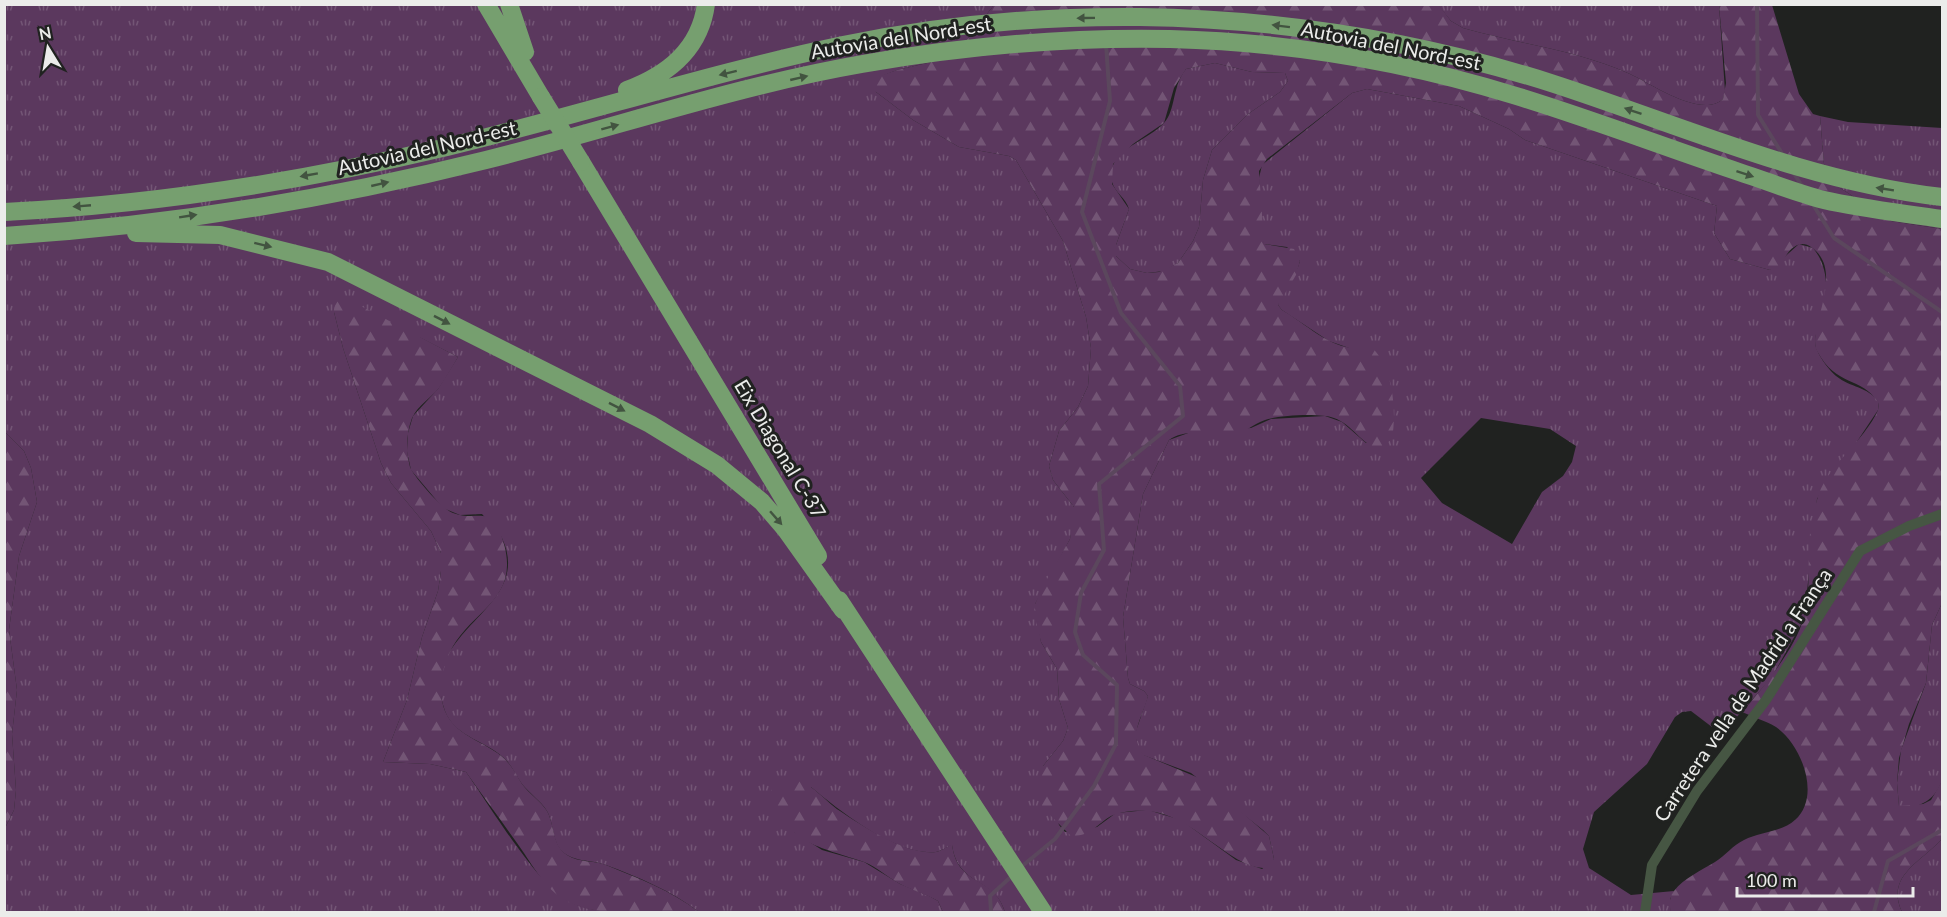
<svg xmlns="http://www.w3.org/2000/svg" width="1947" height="917" font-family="Lato,sans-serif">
  <defs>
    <pattern id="grass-tufts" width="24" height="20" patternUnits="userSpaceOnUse" patternTransform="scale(1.5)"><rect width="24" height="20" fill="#5b385e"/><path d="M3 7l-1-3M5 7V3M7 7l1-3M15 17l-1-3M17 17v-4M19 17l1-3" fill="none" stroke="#735575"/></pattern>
    <pattern id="forest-firs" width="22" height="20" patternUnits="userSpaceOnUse" patternTransform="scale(1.5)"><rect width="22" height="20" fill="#5b385e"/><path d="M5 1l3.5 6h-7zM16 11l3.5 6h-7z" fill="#735575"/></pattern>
  </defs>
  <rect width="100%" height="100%" fill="#202220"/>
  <path fill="url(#grass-tufts)" fill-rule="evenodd" d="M 5,5 L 998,5 L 994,5 L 953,57 L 897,70 L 874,79 L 876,92 L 913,120 L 959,147 L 1009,156 L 1016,160 L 1063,241 L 1086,317 L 1091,348 L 1088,386 L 1078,407 L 1059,431 L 1049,466 L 1053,480 L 1074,507 L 1075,515 L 1070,539 L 1035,604 L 1041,642 L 1057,669 L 1059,699 L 1068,728 L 1063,741 L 1043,766 L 1059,825 L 1065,832 L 1097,827 L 1116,813 L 1148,810 L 1181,820 L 1236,860 L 1262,869 L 1274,859 L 1269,836 L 1263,830 L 1191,773 L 1143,755 L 1138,748 L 1135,734 L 1148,696 L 1144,691 L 1130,684 L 1128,678 L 1123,617 L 1143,494 L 1169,440 L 1191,432 L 1251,428 L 1271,419 L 1325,416 L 1342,422 L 1366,443 L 1393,431 L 1388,380 L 1355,350 L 1329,341 L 1282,310 L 1278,305 C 1282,289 1296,278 1300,261 L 1287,247 L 1264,244 L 1262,238 L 1259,178 L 1262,165 L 1352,93 L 1367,89 L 1459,106 L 1509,129 L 1525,140 L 1717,206 L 1714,233 L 1730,259 L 1770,270 L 1799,244 L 1813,248 C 1829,267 1829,295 1821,319 C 1818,329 1812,340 1817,350 C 1820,358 1830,371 1836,376 C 1851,388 1867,386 1879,402 L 1878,410 L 1850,452 L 1830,475 L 1817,499 L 1804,619 L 1772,677 L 1728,727 L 1712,727 L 1691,711 L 1682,712 L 1675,717 L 1647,764 L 1594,812 L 1583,849 L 1589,868 L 1631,895 L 1674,891 L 1670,899 L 1671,912 L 1005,912 C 995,877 958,887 952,845 C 947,847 941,851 936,852 C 896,856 840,811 811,787 L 794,832 L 822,850 L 864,862 L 900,884 L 929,896 L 938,901 L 943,912 L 699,912 C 672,891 638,877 606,865 C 593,860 579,862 567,855 C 551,845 555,825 547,811 C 541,801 529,793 522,784 C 517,777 513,768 507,761 C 489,741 455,738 445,711 C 415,628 536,611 502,538 C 498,529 488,521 482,514 L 460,515 L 443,508 L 411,470 L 407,451 L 408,433 L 413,416 L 438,389 L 458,357 L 421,338 L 334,312 L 343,348 L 381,463 L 391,483 L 431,531 L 441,553 L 441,571 L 438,591 L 422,637 L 407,700 L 383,762 L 430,764 L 466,772 C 488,803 539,888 570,902 C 586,910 603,911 620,912 L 5,912 L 5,828 L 14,810 L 16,790 L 12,734 L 17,690 L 9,630 L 19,556 L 37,502 L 31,468 L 24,451 L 5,432 ZM 1481,418 L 1550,429 L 1576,446 L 1572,462 L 1563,476 L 1542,492 L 1512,544 L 1442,503 L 1421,478 Z
    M 1438,5 L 1719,5 L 1725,91 L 1723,99 C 1701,119 1652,84 1630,74 C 1577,50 1519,44 1463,28 L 1451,21 Z
    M 1215,63 L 1252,72 L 1285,73 L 1288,81 L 1280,92 L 1248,114 L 1212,150 L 1203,180 L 1199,227 L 1193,241 L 1178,263 L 1164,271 L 1147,273 L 1130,269 L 1116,256 L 1116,245 L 1129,209 C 1126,198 1115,193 1112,182 C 1104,151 1148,141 1164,123 C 1176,110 1172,86 1186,69 Z
    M 1820,116 L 1848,122 L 1942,128 L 1942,229 L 1891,221 L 1834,184 L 1824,164 Z
    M 1942,603 L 1942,781 C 1934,800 1921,809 1899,806 L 1897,783 L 1901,750 L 1926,683 L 1932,625 Z
    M 1942,839 L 1942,912 L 1902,912 C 1885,876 1921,862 1942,839 Z"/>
  <path fill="url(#forest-firs)" fill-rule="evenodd" d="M 1438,4 L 1451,21 L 1463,28 C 1519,44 1577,50 1630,74 C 1652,84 1701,119 1723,99 L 1726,83 L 1719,5 L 1772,5 L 1799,94 L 1813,114 L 1820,116 L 1824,164 L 1834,184 L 1891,221 L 1942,229 L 1942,603 L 1932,625 L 1926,683 L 1909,724 L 1899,758 L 1897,783 L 1899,806 L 1923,804 L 1931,800 L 1942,781 L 1942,839 C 1921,862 1885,876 1902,912 L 1671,912 C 1669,905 1669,897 1674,891 C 1684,878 1702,870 1715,862 C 1725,856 1733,845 1744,840 C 1760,832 1782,832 1795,820 C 1822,796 1801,744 1776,727 C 1766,721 1753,717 1742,712 C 1762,689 1796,648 1804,617 C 1810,596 1808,571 1809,549 C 1809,534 1813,514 1817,500 C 1825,467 1864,442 1878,410 L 1879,403 C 1860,375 1837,388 1817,351 C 1806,330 1847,271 1811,247 C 1806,243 1799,243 1794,247 C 1786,252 1784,262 1777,268 L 1770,270 L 1730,259 L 1714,233 L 1717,206 L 1525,140 L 1509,129 L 1459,106 L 1367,89 L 1352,93 L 1267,159 L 1259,171 L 1264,244 L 1294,249 L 1300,261 L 1296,275 L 1278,305 L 1282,310 C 1310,326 1336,356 1370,346 C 1393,365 1397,410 1392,439 L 1379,449 C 1362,445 1352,424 1334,418 C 1320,413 1280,415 1265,420 C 1253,424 1245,433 1232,435 C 1210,438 1190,426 1169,440 L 1143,494 L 1123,617 L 1128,678 L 1130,684 L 1144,691 L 1148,696 C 1143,718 1127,734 1144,755 L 1206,781 L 1269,836 L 1274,859 L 1270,867 C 1236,876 1194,813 1147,811 C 1136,810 1121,811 1111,816 C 1097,824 1090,837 1071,836 L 1042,807 L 1035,783 L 1043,766 L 1063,741 L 1068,728 L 1059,699 L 1057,669 L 1041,642 L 1034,613 L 1035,604 L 1043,586 L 1070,539 L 1074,507 L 1053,480 L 1049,466 L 1059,431 L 1078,407 L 1088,386 L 1091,348 L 1086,317 L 1063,241 L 1016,160 L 1009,156 L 959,147 L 913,120 L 876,92 L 871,86 L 874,78 L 897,70 L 953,57 L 994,5 L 998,5 ZM 1215,63 L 1252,72 L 1285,73 L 1288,81 L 1280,92 L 1248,114 L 1212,150 L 1203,180 L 1199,227 L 1193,241 L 1178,263 L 1159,272 L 1147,273 L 1130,269 L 1116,256 L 1116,245 L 1129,209 L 1112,184 L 1113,164 L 1133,144 L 1164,123 L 1174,88 L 1186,69 Z
    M 336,293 L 458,357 C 452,367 446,378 439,388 C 431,398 418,405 412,418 C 406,434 406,451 410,467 C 414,477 442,509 453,513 C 479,523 492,501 504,544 C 520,602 469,610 449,654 C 441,671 438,694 445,711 C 457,740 493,742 510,765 C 515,771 518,778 522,784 C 529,794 541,801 547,811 C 555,826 552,845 567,855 C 579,863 594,860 606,865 C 638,878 672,891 699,912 C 663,913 623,917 589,909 C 549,901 538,872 517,843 C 500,819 483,796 466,772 L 430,764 L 383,762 L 407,700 L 422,637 L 438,591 L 441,571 L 441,553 L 431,531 L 391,483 L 381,463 L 343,348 L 334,312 Z
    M 5,432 L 24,451 L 31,468 L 37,502 L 19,556 L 9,630 L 17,690 L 12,734 L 16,790 L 14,810 L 5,828 Z
    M 786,778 C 808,777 823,800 840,811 C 864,827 906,855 936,852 C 941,851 947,847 952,844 C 957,888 994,874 1005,912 L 943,912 L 938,901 C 926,894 912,890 900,884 C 887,877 877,867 864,862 C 821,847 781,843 771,790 Z"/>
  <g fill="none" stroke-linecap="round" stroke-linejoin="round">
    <path stroke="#5b475d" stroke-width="4" d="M 1757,4 L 1758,115 L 1783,155
      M 1793,172 L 1802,186
      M 1812,203 L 1834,238 L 1942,312
      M 1021,867 L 1055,839 L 1094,786 L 1116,744 L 1117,685 L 1083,655 L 1075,632 L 1081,593 L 1104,550 L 1099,484 L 1183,416 L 1180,386 L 1121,313 L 1082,212 L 1110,101 L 1106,44
      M 991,912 L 990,896 L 1014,874
      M 1874,912 L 1888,861 L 1942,830"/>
    <path stroke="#465643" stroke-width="10" d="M 1645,912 L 1652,865 L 1697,791 L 1766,700 L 1860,551 L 1909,526 L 1942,514"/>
    <path stroke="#769f6f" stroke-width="18" d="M 486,4 L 541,97
      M 509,4 L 525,52
      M 627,90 C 667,75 700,50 706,4
      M 581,162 L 818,556
      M 4,212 C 153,205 303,181 447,147 C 580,115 710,73 843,45 C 940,25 1041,16 1140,17 C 1279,19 1419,41 1551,83 C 1681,125 1807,182 1942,197
      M 136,233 L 220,235 L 328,262 L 650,424 L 717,465 L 762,502 L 786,530 L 843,610
      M 4,236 C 166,226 329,199 486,160 C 611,129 735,86 862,64 C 964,46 1067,37 1170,39 C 1285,42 1403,61 1513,95 C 1589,118 1664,147 1739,172 C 1767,181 1796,193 1824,200 C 1863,209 1903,213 1942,219
      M 839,600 L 1043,912"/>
    <path stroke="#769f6f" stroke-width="18" d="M 541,97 L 581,162"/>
  </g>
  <defs><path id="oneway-solid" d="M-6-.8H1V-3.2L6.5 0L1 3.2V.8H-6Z" transform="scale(1.5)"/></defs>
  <g fill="#425440">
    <use href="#oneway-solid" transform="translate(1086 18) rotate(179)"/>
    <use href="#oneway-solid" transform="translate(1281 26) rotate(-173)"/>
    <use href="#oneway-solid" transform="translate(728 73) rotate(166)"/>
    <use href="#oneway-solid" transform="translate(799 78) rotate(-13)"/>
    <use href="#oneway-solid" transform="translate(1633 111) rotate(-161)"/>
    <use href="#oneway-solid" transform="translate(610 127) rotate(-15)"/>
    <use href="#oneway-solid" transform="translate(1745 174) rotate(18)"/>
    <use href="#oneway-solid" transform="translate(309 175) rotate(170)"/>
    <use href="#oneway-solid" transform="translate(380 184) rotate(-13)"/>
    <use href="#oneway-solid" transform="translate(1885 189) rotate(-171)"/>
    <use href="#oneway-solid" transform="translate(82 206) rotate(175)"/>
    <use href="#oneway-solid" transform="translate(188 216) rotate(-9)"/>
    <use href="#oneway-solid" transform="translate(263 245) rotate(14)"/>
    <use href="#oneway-solid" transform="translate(442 320) rotate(27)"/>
    <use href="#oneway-solid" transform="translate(617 407) rotate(27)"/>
    <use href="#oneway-solid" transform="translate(776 518) rotate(49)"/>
  </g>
  <g text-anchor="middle" stroke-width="6" stroke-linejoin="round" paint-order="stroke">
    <g font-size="20" fill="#ebecea" stroke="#202220">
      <text transform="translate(901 38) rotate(-9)" y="7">Autovia del Nord-est</text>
      <text transform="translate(1391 46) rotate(11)" y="7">Autovia del Nord-est</text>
      <text transform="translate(427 148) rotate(-13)" y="7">Autovia del Nord-est</text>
      <text transform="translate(780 449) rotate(59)" y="7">Eix Diagonal C-37</text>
      <text transform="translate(1743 695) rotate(-56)" y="7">Carretera vella de Madrid a França</text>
    </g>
  </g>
  <rect width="1947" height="917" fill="none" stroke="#ebecea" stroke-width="12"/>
  <g transform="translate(48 48) rotate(349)" stroke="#202220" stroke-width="4.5" paint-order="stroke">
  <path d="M0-4.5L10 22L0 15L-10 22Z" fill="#ebecea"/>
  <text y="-9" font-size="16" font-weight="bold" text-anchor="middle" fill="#ebecea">N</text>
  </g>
  <path d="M1737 887v9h176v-9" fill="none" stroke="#ebecea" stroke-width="3"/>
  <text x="1746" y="887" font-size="18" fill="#ebecea" stroke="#202220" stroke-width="4.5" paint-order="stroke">100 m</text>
</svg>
